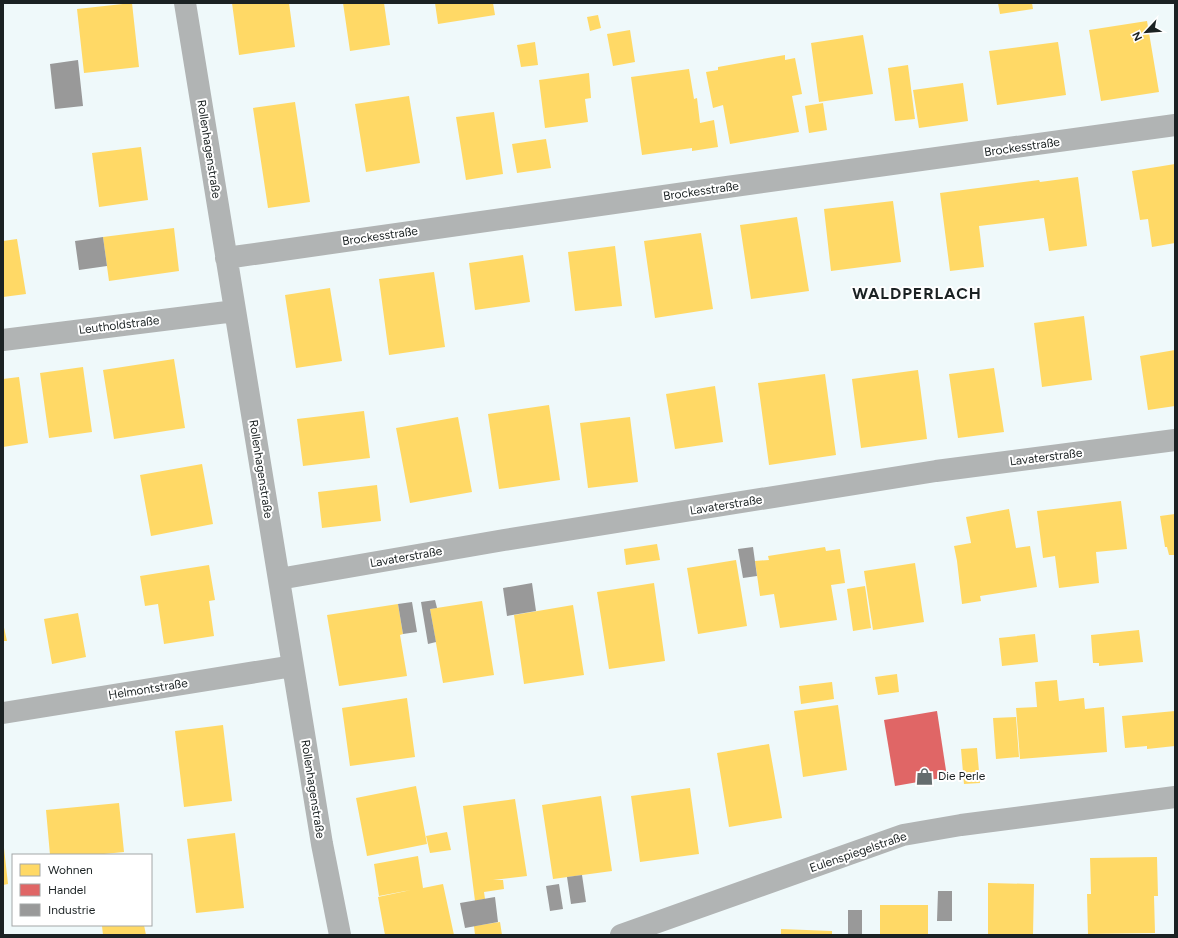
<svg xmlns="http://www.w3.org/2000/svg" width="1178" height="938" font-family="Figtree,sans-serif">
  <rect width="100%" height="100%" fill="#eff9fa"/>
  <path fill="#ffd966" d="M 132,3 L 139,67 L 84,73 L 77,9 Z
    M 232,3 L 289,3 L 295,47 L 239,55 Z
    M 343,3 L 384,3 L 390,45 L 350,51 Z
    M 435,3 L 493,3 L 495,15 L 438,24 Z
    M 998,3 L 1032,3 L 1033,9 L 1000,14 Z
    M 598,15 L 601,28 L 590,31 L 587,17 Z
    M 1147,21 L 1159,92 L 1101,101 L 1089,30 Z
    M 630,30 L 635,62 L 613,66 L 607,34 Z
    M 863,35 L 873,94 L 819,102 L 811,43 Z
    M 535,42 L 538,65 L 521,67 L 517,45 Z
    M 1058,42 L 1066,95 L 997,105 L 989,51 Z
    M 785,55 L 785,60 L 795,58 L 802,94 L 792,96 L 799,132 L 730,144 L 723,105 L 713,108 L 706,72 L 718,70 L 718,67 Z
    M 908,65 L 915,119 L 895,121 L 888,68 Z
    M 689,69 L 694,99 L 697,98 L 700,123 L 714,120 L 718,147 L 692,151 L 692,148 L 642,155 L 631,77 Z
    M 589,73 L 591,98 L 585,99 L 588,122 L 545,128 L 539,80 Z
    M 963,83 L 968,121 L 919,128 L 913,90 Z
    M 409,96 L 420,163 L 366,172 L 355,104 Z
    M 295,102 L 310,202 L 268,208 L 253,108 Z
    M 823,103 L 827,130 L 809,133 L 805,106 Z
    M 494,112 L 503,174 L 466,180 L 456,117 Z
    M 546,139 L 551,168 L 517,173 L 512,144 Z
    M 141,147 L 148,200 L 99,207 L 92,153 Z
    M 1175,164 L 1175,243 L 1152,247 L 1148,219 L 1140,220 L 1132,171 Z
    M 1078,177 L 1087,246 L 1049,251 L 1044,218 L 979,226 L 984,267 L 950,271 L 940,193 L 1039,180 L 1040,182 Z
    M 893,201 L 901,262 L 831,271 L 824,209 Z
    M 797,217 L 809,291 L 751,299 L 740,225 Z
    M 174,228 L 179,271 L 109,281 L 103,237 Z
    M 701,233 L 713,309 L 655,318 L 644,241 Z
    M 17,239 L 26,294 L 3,297 L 3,241 Z
    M 615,246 L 622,306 L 575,311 L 568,252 Z
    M 523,255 L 530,302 L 475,310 L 469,263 Z
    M 434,272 L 445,347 L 389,355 L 379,279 Z
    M 330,288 L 342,361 L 296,368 L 285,295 Z
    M 1084,316 L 1092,380 L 1042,387 L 1034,323 Z
    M 1175,350 L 1175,406 L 1148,410 L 1140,356 Z
    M 174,359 L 185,428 L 114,439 L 103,370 Z
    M 83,367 L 92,432 L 49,438 L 40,373 Z
    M 994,368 L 1004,432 L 958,438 L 949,374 Z
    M 918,370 L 927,439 L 861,448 L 852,379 Z
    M 825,374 L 836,455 L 769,465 L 758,383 Z
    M 19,377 L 28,443 L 3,447 L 3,379 Z
    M 715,386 L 723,442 L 675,449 L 666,394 Z
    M 549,405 L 560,480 L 499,489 L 488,414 Z
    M 364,411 L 370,458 L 303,466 L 297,419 Z
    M 458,417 L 472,492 L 410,503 L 396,428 Z
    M 630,417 L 638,482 L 588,488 L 580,423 Z
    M 202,464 L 213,524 L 151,536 L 140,475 Z
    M 377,485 L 381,521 L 322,528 L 318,492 Z
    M 1121,501 L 1127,549 L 1096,552 L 1099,583 L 1059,588 L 1055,556 L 1043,558 L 1037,511 Z
    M 1009,509 L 1016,548 L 1030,546 L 1037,587 L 980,596 L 981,601 L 962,604 L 957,561 L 954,546 L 971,543 L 966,517 Z
    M 1175,514 L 1175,555 L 1169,555 L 1167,547 L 1165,547 L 1160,516 Z
    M 657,544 L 660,560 L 626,565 L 624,549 Z
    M 825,547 L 826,551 L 840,549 L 845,583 L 831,585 L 837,620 L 780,628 L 774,594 L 760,596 L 755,561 L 769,560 L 768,556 Z
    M 736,560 L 747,626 L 698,634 L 687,568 Z
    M 915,563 L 924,622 L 873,630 L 864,571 Z
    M 209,565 L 215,600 L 209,601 L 214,636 L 164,644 L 158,604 L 145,606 L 140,576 Z
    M 654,583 L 665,661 L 609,669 L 597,592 Z
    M 865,586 L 871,628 L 853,631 L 847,589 Z
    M 482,601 L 494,675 L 443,683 L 430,609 Z
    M 398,604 L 403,634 L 400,635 L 407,676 L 339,686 L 327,615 Z
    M 573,605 L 584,675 L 524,684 L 514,615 Z
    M 78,613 L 86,657 L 52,664 L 44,619 Z
    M 3,623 L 7,641 L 3,641 Z
    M 1139,630 L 1143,662 L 1099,666 L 1099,663 L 1093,663 L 1091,635 Z
    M 1035,634 L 1038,662 L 1002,666 L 999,638 Z
    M 897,674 L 899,692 L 878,695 L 875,677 Z
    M 1057,680 L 1059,701 L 1084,698 L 1085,709 L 1104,707 L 1107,752 L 1020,759 L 1016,708 L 1037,707 L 1035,682 Z
    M 832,682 L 834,699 L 801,704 L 799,686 Z
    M 407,698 L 415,757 L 350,766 L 342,708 Z
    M 838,705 L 847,770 L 803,777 L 794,711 Z
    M 1175,711 L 1175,746 L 1147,749 L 1147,746 L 1125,748 L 1122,716 Z
    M 1016,717 L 1019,757 L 996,759 L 993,718 Z
    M 223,725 L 232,801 L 184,807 L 175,731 Z
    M 769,744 L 782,818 L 729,827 L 717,753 Z
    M 977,748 L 980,783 L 964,784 L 961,749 Z
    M 416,786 L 427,844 L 367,856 L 356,798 Z
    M 690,788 L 699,854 L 640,862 L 631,796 Z
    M 601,796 L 612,871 L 553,879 L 542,805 Z
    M 515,799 L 527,876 L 493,880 L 503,880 L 504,889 L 484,892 L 485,899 L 475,901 L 463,806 Z
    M 119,803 L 124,852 L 94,855 L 50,855 L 46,810 Z
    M 447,832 L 451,850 L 430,853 L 426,836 Z
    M 235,833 L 244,908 L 196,913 L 187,839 Z
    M 3,848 L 4,848 L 8,884 L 3,885 Z
    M 418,856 L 423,888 L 443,884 L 454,935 L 385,935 L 378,897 L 411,890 L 379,896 L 374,864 Z
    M 1157,857 L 1158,896 L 1154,896 L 1155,933 L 1088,934 L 1087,894 L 1091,894 L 1090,858 Z
    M 988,883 L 1034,884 L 1033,935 L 988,935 Z
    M 880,905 L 928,905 L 928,935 L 880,935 Z
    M 500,922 L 502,935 L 475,935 L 474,926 Z
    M 112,925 L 144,925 L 146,935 L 103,935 L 102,926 Z
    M 781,929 L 832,931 L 832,935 L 781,935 Z"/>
  <path fill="#e06666" d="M 937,711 L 947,777 L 895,786 L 884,720 Z"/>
  <path fill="#999" d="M 78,60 L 83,106 L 55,109 L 50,64 Z
    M 103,237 L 107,266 L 79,270 L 75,241 Z
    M 753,547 L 757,576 L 743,578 L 738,549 Z
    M 532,583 L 536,611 L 507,616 L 503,588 Z
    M 435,600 L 437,608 L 430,609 L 436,642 L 428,644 L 421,602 Z
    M 412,602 L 417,632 L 403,634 L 398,604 Z
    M 582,875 L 586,902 L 571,904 L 567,877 Z
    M 559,884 L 563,909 L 550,911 L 546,886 Z
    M 938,891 L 952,891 L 952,921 L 937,921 Z
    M 495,897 L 498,922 L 465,928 L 460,903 Z
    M 848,910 L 862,910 L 862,935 L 848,935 Z"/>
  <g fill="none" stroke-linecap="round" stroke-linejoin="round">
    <path stroke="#b1b4b4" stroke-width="22" d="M 185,3 L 322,844 L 340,935
      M 226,258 L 727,187 L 1175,125
      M 3,340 L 235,311
      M 279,579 L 504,540 L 936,471 L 1175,440
      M 3,713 L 293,666
      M 621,935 L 903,835 L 961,825 L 1175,797"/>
  </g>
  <defs>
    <symbol id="shop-bare" viewBox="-9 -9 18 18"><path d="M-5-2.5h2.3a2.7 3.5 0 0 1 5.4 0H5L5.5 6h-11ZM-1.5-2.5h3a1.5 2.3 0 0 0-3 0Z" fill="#656d6e" stroke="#fff" stroke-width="2.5" paint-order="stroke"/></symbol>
  </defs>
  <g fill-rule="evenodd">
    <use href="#shop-bare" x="912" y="764" width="25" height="25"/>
  </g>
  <g text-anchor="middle" stroke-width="4" stroke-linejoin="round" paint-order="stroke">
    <g font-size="12" fill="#1b2223" stroke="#fff">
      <text transform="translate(1022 147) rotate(-8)" y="4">Brockesstraße</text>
      <text transform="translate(209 149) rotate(81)" y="4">Rollenhagenstraße</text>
      <text transform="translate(701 191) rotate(-8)" y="4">Brockesstraße</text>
      <text transform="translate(380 236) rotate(-8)" y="4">Brockesstraße</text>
      <text transform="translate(119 325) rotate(-7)" y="4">Leutholdstraße</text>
      <text transform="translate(1046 457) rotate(-7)" y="4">Lavaterstraße</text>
      <text transform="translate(261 469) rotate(81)" y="4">Rollenhagenstraße</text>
      <text transform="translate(726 505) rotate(-9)" y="4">Lavaterstraße</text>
      <text transform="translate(406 557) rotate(-10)" y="4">Lavaterstraße</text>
      <text transform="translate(148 689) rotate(-9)" y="4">Helmontstraße</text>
      <text transform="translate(313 789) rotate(81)" y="4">Rollenhagenstraße</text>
      <text transform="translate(858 852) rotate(-19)" y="4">Eulenspiegelstraße</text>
    </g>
    <g font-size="12" fill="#1b2223" stroke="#fff" text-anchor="start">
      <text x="938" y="780">Die Perle</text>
    </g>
    <g font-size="16" font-weight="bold" letter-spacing="1" fill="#1b2223" stroke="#fff">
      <text x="917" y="299">WALDPERLACH</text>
    </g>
  </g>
  <rect width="1178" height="938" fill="none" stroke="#1b2223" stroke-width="8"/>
  <rect x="12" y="854" width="140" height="72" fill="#ffffff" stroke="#a4a7a7"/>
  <rect x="20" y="864" width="20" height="12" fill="#ffd966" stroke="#a4a7a7"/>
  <text x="48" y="874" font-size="12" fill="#1b2223">Wohnen</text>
  <rect x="20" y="884" width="20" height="12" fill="#e06666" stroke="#a4a7a7"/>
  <text x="48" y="894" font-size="12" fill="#1b2223">Handel</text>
  <rect x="20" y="904" width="20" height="12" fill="#999999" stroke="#a4a7a7"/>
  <text x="48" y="914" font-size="12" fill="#1b2223">Industrie</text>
  <g transform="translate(1146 32) rotate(244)" stroke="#ffffff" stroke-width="3" paint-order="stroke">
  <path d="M0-3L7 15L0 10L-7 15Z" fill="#1b2223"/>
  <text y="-6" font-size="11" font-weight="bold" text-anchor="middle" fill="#1b2223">N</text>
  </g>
</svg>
